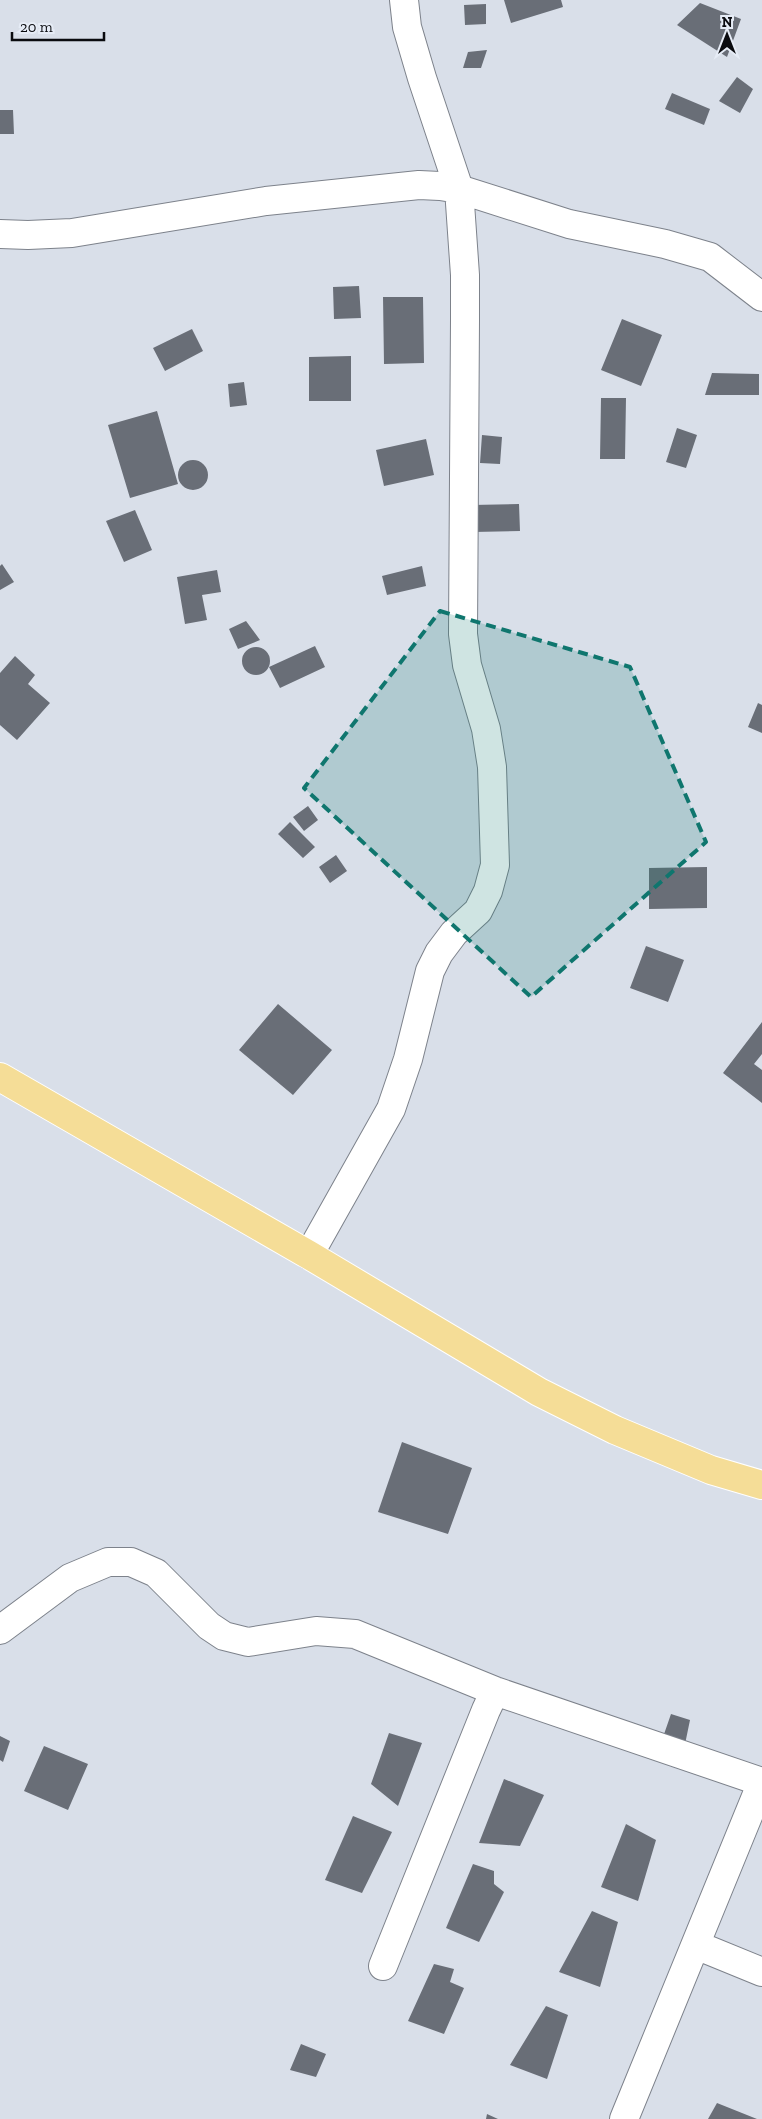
<svg xmlns="http://www.w3.org/2000/svg" width="762" height="2119" font-family="'Zilla Slab',serif">
  <rect width="100%" height="100%" fill="#d9dfe9"/>
  <path fill="#696e77" d="M 504,0 L 561,0 L 563,7 L 511,23 Z
    M 700,3 L 741,19 L 727,57 L 677,25 Z
    M 486,4 L 486,24 L 465,25 L 464,5 Z
    M 487,50 L 481,68 L 463,68 L 468,52 Z
    M 737,77 L 753,89 L 740,113 L 719,101 Z
    M 672,93 L 710,109 L 704,125 L 665,109 Z
    M 0,110 L 13,110 L 14,134 L 0,134 Z
    M 359,286 L 361,318 L 334,319 L 333,287 Z
    M 383,297 L 423,297 L 424,363 L 384,364 Z
    M 622,319 L 662,335 L 641,386 L 601,370 Z
    M 192,329 L 203,351 L 165,371 L 153,348 Z
    M 351,356 L 351,401 L 309,401 L 309,357 Z
    M 712,373 L 759,374 L 759,395 L 705,395 Z
    M 244,382 L 247,405 L 230,407 L 228,384 Z
    M 601,398 L 626,398 L 625,459 L 600,459 Z
    M 157,411 L 178,484 L 130,498 L 108,425 Z
    M 677,428 L 697,435 L 686,468 L 666,462 Z
    M 482,435 L 502,437 L 500,464 L 480,463 Z
    M 426,439 L 434,475 L 384,486 L 376,450 Z
    M178 475a15 15 0 1 1 30 0a15 15 0 1 1-30 0Z
    M 519,504 L 520,531 L 473,532 L 472,505 Z
    M 135,510 L 152,550 L 124,562 L 106,521 Z
    M 2,564 L 14,582 L 0,590 L 0,566 Z
    M 422,566 L 426,586 L 387,595 L 382,576 Z
    M 217,570 L 221,592 L 202,595 L 207,620 L 185,624 L 177,577 Z
    M 246,621 L 260,640 L 238,649 L 229,629 Z
    M 315,646 L 325,667 L 280,688 L 269,667 Z
    M242 661a14 14 0 1 1 28 0a14 14 0 1 1-28 0Z
    M 15,656 L 35,675 L 28,684 L 50,703 L 17,740 L 0,725 L 0,673 Z
    M 758,703 L 762,705 L 762,733 L 748,727 Z
    M 308,806 L 318,820 L 304,831 L 293,817 Z
    M 290,822 L 315,847 L 303,858 L 278,834 Z
    M 336,855 L 347,871 L 330,883 L 319,867 Z
    M 707,867 L 707,908 L 649,909 L 649,868 Z
    M 646,946 L 684,960 L 668,1002 L 630,988 Z
    M 278,1004 L 332,1050 L 293,1095 L 239,1050 Z
    M 762,1022 L 762,1054 L 754,1064 L 762,1070 L 762,1103 L 723,1073 Z
    M 402,1442 L 472,1468 L 448,1534 L 378,1512 Z
    M 671,1714 L 690,1720 L 684,1749 L 662,1740 Z
    M 389,1733 L 422,1743 L 398,1806 L 371,1784 Z
    M 0,1736 L 10,1741 L 3,1762 L 0,1760 Z
    M 44,1746 L 88,1764 L 68,1810 L 24,1791 Z
    M 504,1779 L 544,1795 L 520,1846 L 479,1843 Z
    M 353,1816 L 392,1832 L 362,1893 L 325,1880 Z
    M 626,1824 L 656,1840 L 638,1901 L 601,1887 Z
    M 473,1864 L 494,1871 L 494,1884 L 504,1892 L 479,1942 L 446,1928 Z
    M 592,1911 L 618,1922 L 600,1987 L 559,1972 Z
    M 434,1964 L 454,1969 L 450,1982 L 464,1988 L 444,2034 L 408,2021 Z
    M 546,2006 L 568,2015 L 547,2079 L 510,2065 Z
    M 301,2044 L 326,2054 L 316,2077 L 290,2070 Z
    M 717,2103 L 757,2119 L 708,2119 Z
    M 487,2114 L 498,2119 L 486,2119 Z"/>
  <g fill="none" stroke-linecap="round" stroke-linejoin="round">
    <defs>
      <path id="street" d="M 0,234 L 28,235 L 72,233 L 266,201 L 419,185 L 440,186 L 459,189 L 569,224 L 665,244 L 710,257 L 762,297
        M 309,1255 L 391,1109 L 408,1059 L 430,971 L 439,953 L 454,933 L 478,911 L 488,891 L 495,865 L 492,767 L 486,729 L 467,665 L 463,634 L 465,320 L 465,275 L 459,189 L 422,78 L 407,27 L 404,0
        M 0,1630 L 70,1578 L 108,1562 L 131,1562 L 156,1573 L 209,1626 L 224,1636 L 248,1642 L 316,1631 L 355,1634 L 495,1691 L 762,1782
        M 696,1945 L 762,1972
        M 383,1966 L 486,1710 L 495,1691
        M 624,2119 L 762,1782"/>
      <path id="primary" d="M 0,1077 L 309,1255 L 539,1392 L 615,1430 L 711,1470 L 762,1485"/>
    </defs>
    <use href="#street" stroke="#7d828b" stroke-width="30"/>
    <use href="#primary" stroke="#fff" stroke-width="30"/>
    <use href="#street" stroke="#fff" stroke-width="28"/>
    <use href="#primary" stroke="#f5dd97" stroke-width="28"/>
  </g>
  <path fill="#0f766e" fill-opacity="0.2" stroke="#0f766e" stroke-width="4" stroke-dasharray="10 6" stroke-linejoin="round" d="M 440,611 L 630,667 L 706,842 L 531,997 L 304,788 Z"/>
  <g transform="translate(727 35)" stroke="#e6ecf6" stroke-width="4" paint-order="stroke">
  <path d="M0-4L9 19L0 12L-9 19Z" fill="#0a0b0f"/>
  <text y="-8" font-size="14" font-weight="bold" text-anchor="middle" fill="#0a0b0f">N</text>
  </g>
  <path d="M12 32v8h92v-8" fill="none" stroke="#0a0b0f" stroke-width="2.5"/>
  <text x="20" y="32" font-size="15" fill="#0a0b0f" stroke="#e6ecf6" stroke-width="4" paint-order="stroke">20 m</text>
</svg>
